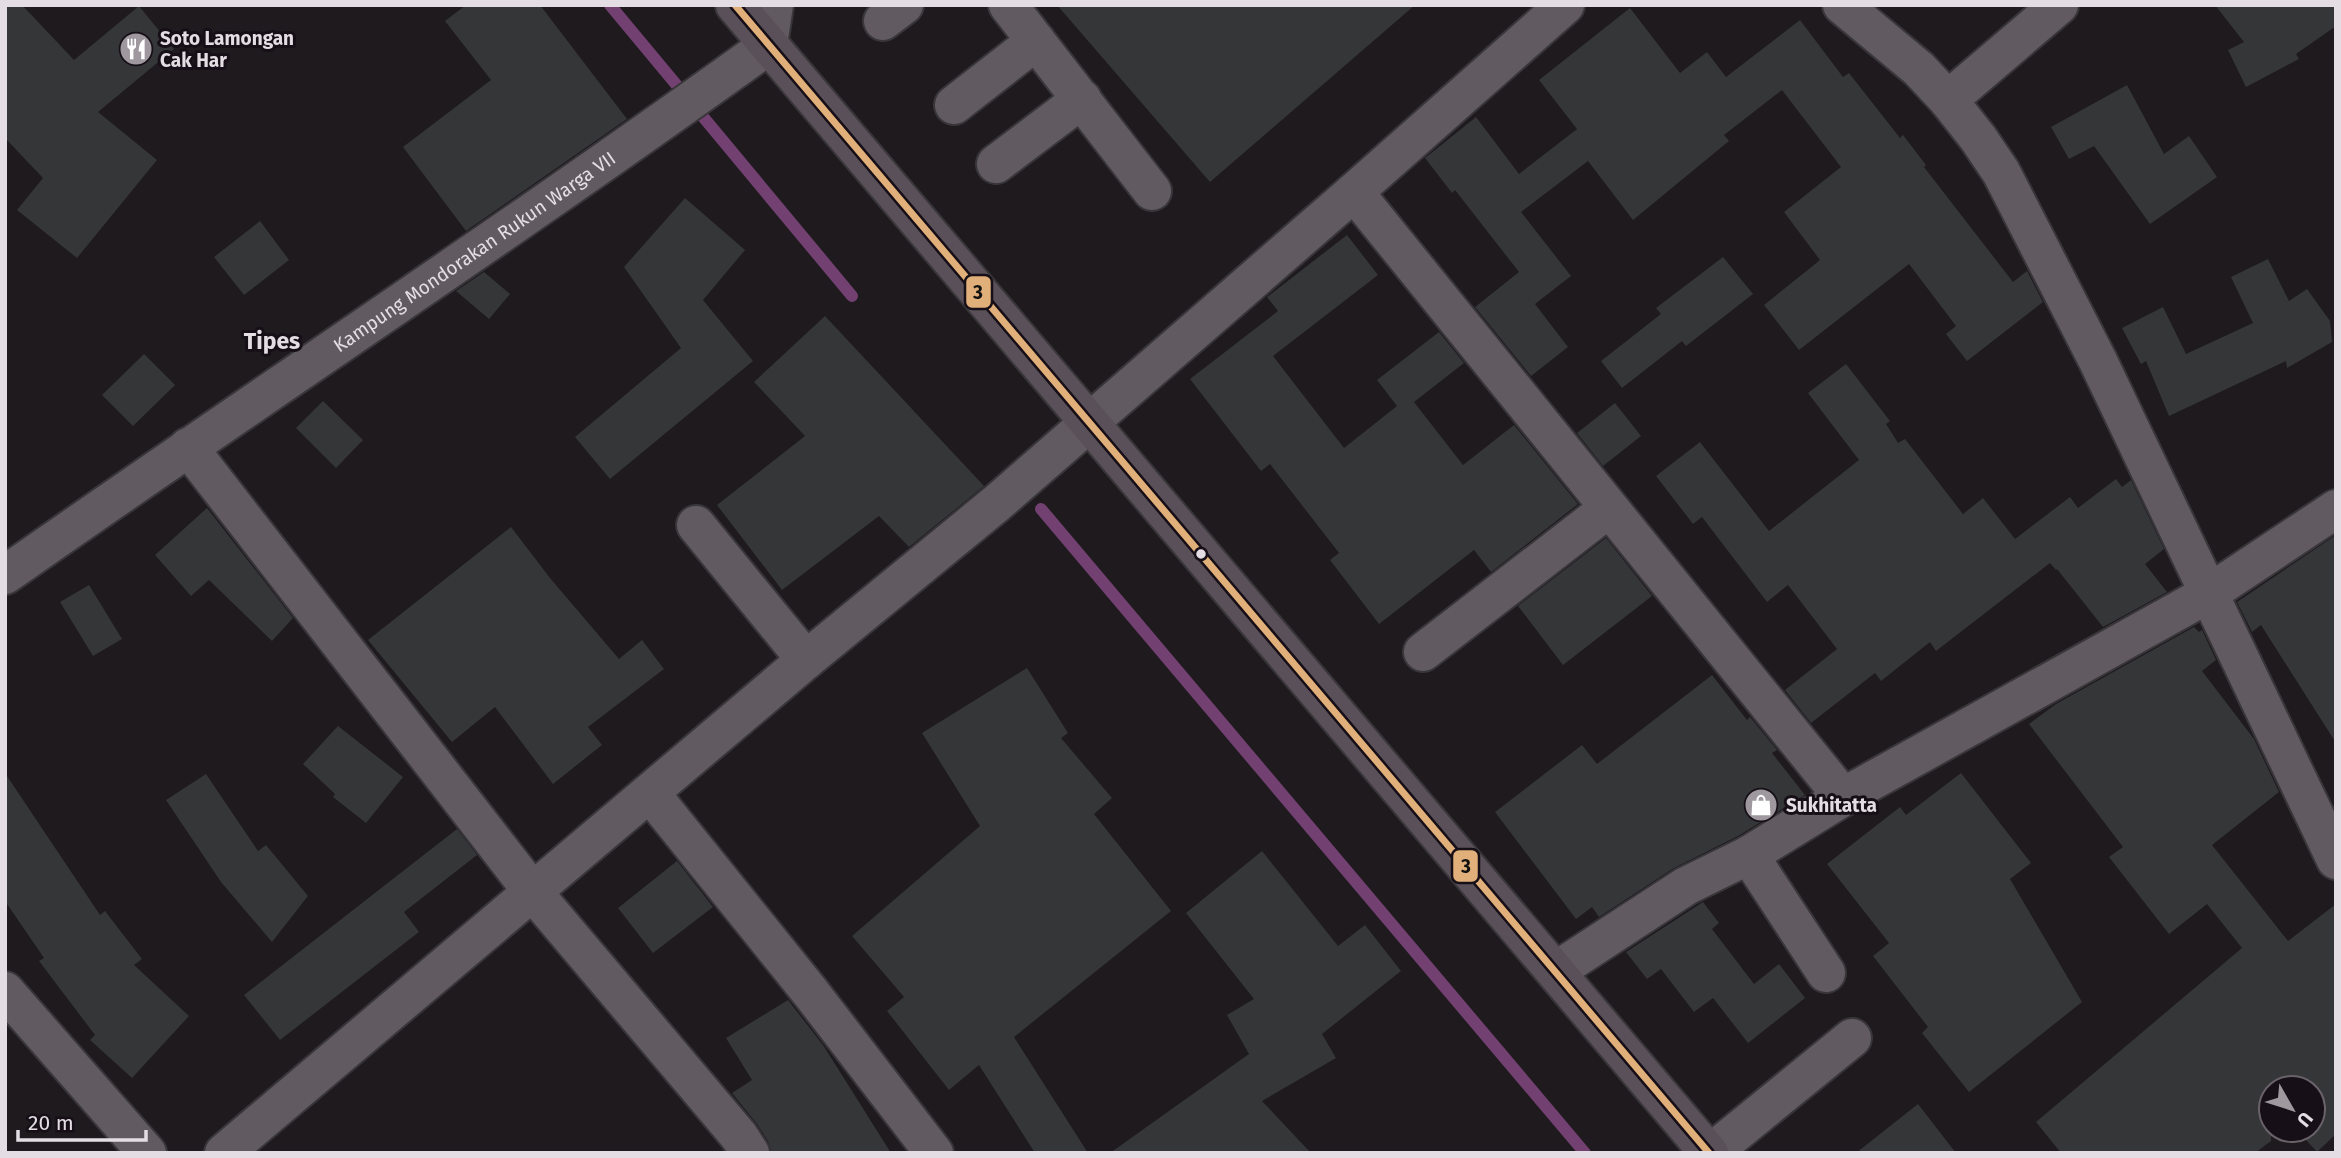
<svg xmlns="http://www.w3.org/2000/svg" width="2341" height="1158" font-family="'Fira Sans',sans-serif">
  <rect width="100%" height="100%" fill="#1e1a1e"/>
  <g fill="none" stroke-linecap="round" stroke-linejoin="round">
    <path stroke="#724071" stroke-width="12" d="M 610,5 L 852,296
      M 1041,509 L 1585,1153"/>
  </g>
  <path fill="#353638" d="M 5,5 L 22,5 L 74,60 L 139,6 L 174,49 L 98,112 L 157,160 L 77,258 L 17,210 L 43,178 L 5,138 Z
    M 466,5 L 540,5 L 627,119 L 466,231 L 403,147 L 491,80 L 445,21 Z
    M 1057,5 L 1415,5 L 1210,182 Z
    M 2215,5 L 2336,5 L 2336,26 L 2296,54 L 2299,59 L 2246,87 L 2228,50 L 2244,42 Z
    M 1630,8 L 1680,73 L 1707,52 L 1726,77 L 1800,20 L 1843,77 L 1849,73 L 1900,138 L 1903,135 L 1926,165 L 1924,167 L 2013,282 L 2027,271 L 2043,302 L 1967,361 L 1946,334 L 1956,326 L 1909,264 L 1799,350 L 1764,305 L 1820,260 L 1784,212 L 1841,167 L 1782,90 L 1724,135 L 1729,141 L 1633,220 L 1588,161 L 1521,212 L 1571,276 L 1535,304 L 1568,347 L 1531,376 L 1475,307 L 1519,272 L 1455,190 L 1452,193 L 1425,158 L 1476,117 L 1519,174 L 1577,129 L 1539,80 Z
    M 2127,85 L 2164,154 L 2189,136 L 2217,177 L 2150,224 L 2094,146 L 2069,159 L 2051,127 Z
    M 685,198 L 745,250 L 703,300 L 753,361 L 610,479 L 575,437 L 681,348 L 624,267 Z
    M 260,221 L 289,260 L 244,295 L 214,257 Z
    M 1347,235 L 1378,275 L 1273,356 L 1344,448 L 1397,406 L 1377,380 L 1439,332 L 1464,363 L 1414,402 L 1463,465 L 1514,425 L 1578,504 L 1491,572 L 1474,550 L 1379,624 L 1330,560 L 1339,553 L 1270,464 L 1261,471 L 1190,379 L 1278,311 L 1267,297 Z
    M 1723,257 L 1753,294 L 1686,346 L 1682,341 L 1622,388 L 1601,361 L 1661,314 L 1656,308 Z
    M 2268,259 L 2289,301 L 2307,289 L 2330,321 L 2332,342 L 2287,368 L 2286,361 L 2169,416 L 2146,361 L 2141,364 L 2122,328 L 2163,307 L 2186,354 L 2253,323 L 2231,277 Z
    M 484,272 L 510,294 L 489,319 L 456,291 Z
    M 825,316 L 984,486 L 909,547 L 879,516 L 782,590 L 717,505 L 805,436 L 754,382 Z
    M 144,354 L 175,385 L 133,426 L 102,395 Z
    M 1846,364 L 1890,421 L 1886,424 L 1898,443 L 1905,439 L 1963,514 L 1983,498 L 2015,539 L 2070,497 L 2078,508 L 2116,479 L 2122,487 L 2131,480 L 2164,549 L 2145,564 L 2167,592 L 2103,627 L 2057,569 L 2056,570 L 2050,563 L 1936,651 L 1930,642 L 1881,681 L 1875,673 L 1811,723 L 1785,690 L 1837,649 L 1788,585 L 1767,602 L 1702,517 L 1693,524 L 1656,476 L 1700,442 L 1769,531 L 1859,460 L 1808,393 Z
    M 323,401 L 363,440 L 336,468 L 296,428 Z
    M 1615,403 L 1641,436 L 1603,466 L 1577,433 Z
    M 207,508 L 293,618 L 272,641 L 209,580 L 191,596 L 155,555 Z
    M 511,527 L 550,578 L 619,659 L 642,640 L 664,669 L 588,727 L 602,745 L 553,784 L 495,707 L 452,742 L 368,640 Z
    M 2336,535 L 2336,743 L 2261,625 L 2252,632 L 2237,602 Z
    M 1606,538 L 1652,596 L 1563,665 L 1518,606 Z
    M 89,585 L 122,639 L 93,656 L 60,602 Z
    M 2194,627 L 2199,632 L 2202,630 L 2216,660 L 2202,671 L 2254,739 L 2279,792 L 2212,845 L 2288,941 L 2336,904 L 2336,1134 L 2317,1152 L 2297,1130 L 2313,1130 L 2313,1088 L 2271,1088 L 2271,1141 L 2255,1153 L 2061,1153 L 2036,1122 L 2242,948 L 2207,904 L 2169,934 L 2109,857 L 2123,847 L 2029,724 L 2056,704 Z
    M 1027,668 L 1068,733 L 1061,738 L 1112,798 L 1094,814 L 1171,911 L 1014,1037 L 1088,1153 L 1035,1153 L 979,1065 L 949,1090 L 887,1011 L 904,997 L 852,936 L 980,826 L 922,733 Z
    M 1712,675 L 1747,720 L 1750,717 L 1777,750 L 1772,753 L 1805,795 L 1738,836 L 1674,868 L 1599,917 L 1592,907 L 1576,919 L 1495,812 L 1582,745 L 1597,764 Z
    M 338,726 L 403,777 L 366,823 L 333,797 L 335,794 L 303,764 Z
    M 5,773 L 100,915 L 105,911 L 142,959 L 134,965 L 189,1016 L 132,1078 L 90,1040 L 95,1035 L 39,961 L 44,958 L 5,901 Z
    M 1961,773 L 2031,863 L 2010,879 L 2082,1002 L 1969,1092 L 1922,1033 L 1928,1027 L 1873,956 L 1889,943 L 1827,864 L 1900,807 L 1906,815 Z
    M 206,774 L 258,851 L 266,845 L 308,896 L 272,942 L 221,882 L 166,800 Z
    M 457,829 L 477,855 L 404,912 L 419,932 L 280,1040 L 244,995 Z
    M 1262,851 L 1338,946 L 1365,925 L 1401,971 L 1322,1034 L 1336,1058 L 1262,1101 L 1311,1153 L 1110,1153 L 1249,1054 L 1227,1015 L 1254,999 L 1186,913 Z
    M 677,861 L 713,907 L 653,953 L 618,908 Z
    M 1703,902 L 1719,923 L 1712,929 L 1754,984 L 1779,964 L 1805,998 L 1748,1043 L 1713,998 L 1694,1012 L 1661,969 L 1647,979 L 1626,952 Z
    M 788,1000 L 823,1045 L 891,1153 L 772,1153 L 768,1141 L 757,1124 L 732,1093 L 752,1080 L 726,1038 Z
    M 1918,1104 L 1956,1153 L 1856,1153 Z"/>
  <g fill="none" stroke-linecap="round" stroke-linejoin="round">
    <defs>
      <g id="minor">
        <path d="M 1008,5 L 1152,191"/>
        <path d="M 1842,5 L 1919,69 L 1948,100 L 1978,138 L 2001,172 L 2098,361 L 2336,860"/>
        <path d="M 883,21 L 904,5"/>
        <path d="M 1948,100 L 2059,5"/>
        <path d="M 954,105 L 1036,41"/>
        <path d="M 996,164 L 1082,99"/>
        <path d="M 1354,192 L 1843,797"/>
        <path d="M 188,447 L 532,891 L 739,1136 L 750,1153"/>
        <path d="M 696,525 L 806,660"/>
        <path id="s1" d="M 5,575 C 253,401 506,234 752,57 L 768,45 L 774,5"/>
        <path d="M 1423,652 L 1608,509"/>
        <path d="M 650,793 L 811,993 L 934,1153"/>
        <path d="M 1749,855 L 1826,973"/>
        <path d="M 1556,971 L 1686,886 L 1749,855 L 1843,797 L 2208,594 L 2336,509"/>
        <path d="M 5,991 L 147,1153"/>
        <path d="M 224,1153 L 806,660 L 997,503 L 1354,192 L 1565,5"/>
        <path d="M 1711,1153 L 1852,1038"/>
      </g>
      <path id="major" d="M 735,5 L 1709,1153"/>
    </defs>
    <use href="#minor" stroke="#393639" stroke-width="42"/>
    <use href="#major" stroke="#393639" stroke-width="42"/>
    <use href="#minor" stroke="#615a61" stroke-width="38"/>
    <use href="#major" stroke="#5a5059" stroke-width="38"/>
    <defs>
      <path id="bus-1" d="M 735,5 L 1709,1153"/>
    </defs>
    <use href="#bus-1" stroke="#170f17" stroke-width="12"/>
    <use href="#bus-1" stroke="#e1af79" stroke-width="7"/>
  </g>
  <defs>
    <symbol id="restaurant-disc" viewBox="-11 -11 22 22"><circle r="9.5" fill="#9f999f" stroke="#170f17"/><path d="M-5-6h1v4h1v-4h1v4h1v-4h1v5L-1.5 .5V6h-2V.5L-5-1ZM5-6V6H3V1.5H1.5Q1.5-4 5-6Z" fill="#fff"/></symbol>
    <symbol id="shop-disc" viewBox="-11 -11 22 22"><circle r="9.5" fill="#9f999f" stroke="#170f17"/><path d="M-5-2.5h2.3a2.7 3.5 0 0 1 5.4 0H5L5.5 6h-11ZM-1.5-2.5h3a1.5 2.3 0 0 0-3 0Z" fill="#fff"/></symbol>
  </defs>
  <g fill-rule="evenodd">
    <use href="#restaurant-disc" x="117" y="30" width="38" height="38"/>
    <use href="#shop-disc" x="1742" y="786" width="38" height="38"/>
  </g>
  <circle fill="#e4dee4" stroke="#170f17" stroke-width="2.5" cx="1201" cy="554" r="6"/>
  <g text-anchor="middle" stroke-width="6" stroke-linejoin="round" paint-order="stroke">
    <g font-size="19" font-weight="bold" fill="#e4dee4" stroke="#170f17" text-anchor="start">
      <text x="160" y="45">Soto Lamongan<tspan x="160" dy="22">Cak Har</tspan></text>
      <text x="1786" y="812">Sukhitatta</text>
    </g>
    <g font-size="19" fill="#e4dee4" stroke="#170f17">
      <text dy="7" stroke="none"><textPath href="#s1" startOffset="570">Kampung Mondorakan Rukun Warga VII</textPath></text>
    </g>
    <g font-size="23" font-weight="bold" fill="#e4dee4" stroke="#170f17">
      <text x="272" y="349">Tipes</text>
    </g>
  </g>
  <g stroke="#170f17" stroke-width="2.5">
    <rect x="965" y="275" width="27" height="34" rx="7" fill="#e1af79"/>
    <rect x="1452" y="849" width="27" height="34" rx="7" fill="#e1af79"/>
  </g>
  <g font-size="19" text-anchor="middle" font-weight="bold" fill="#111">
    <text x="978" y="299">3</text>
    <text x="1466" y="873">3</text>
  </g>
  <rect width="2341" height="1158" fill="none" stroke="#e4dee4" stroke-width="14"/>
  <g transform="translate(2292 1109) rotate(129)"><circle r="33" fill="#170f17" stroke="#696269" stroke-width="2"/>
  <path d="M0-5L12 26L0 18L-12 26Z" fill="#9f999f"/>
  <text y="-10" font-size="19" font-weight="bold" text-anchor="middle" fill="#e4dee4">U</text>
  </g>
  <path d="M18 1130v10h128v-10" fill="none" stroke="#e4dee4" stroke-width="3.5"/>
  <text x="28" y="1130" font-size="21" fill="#e4dee4" stroke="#170f17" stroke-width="5" paint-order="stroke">20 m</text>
</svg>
